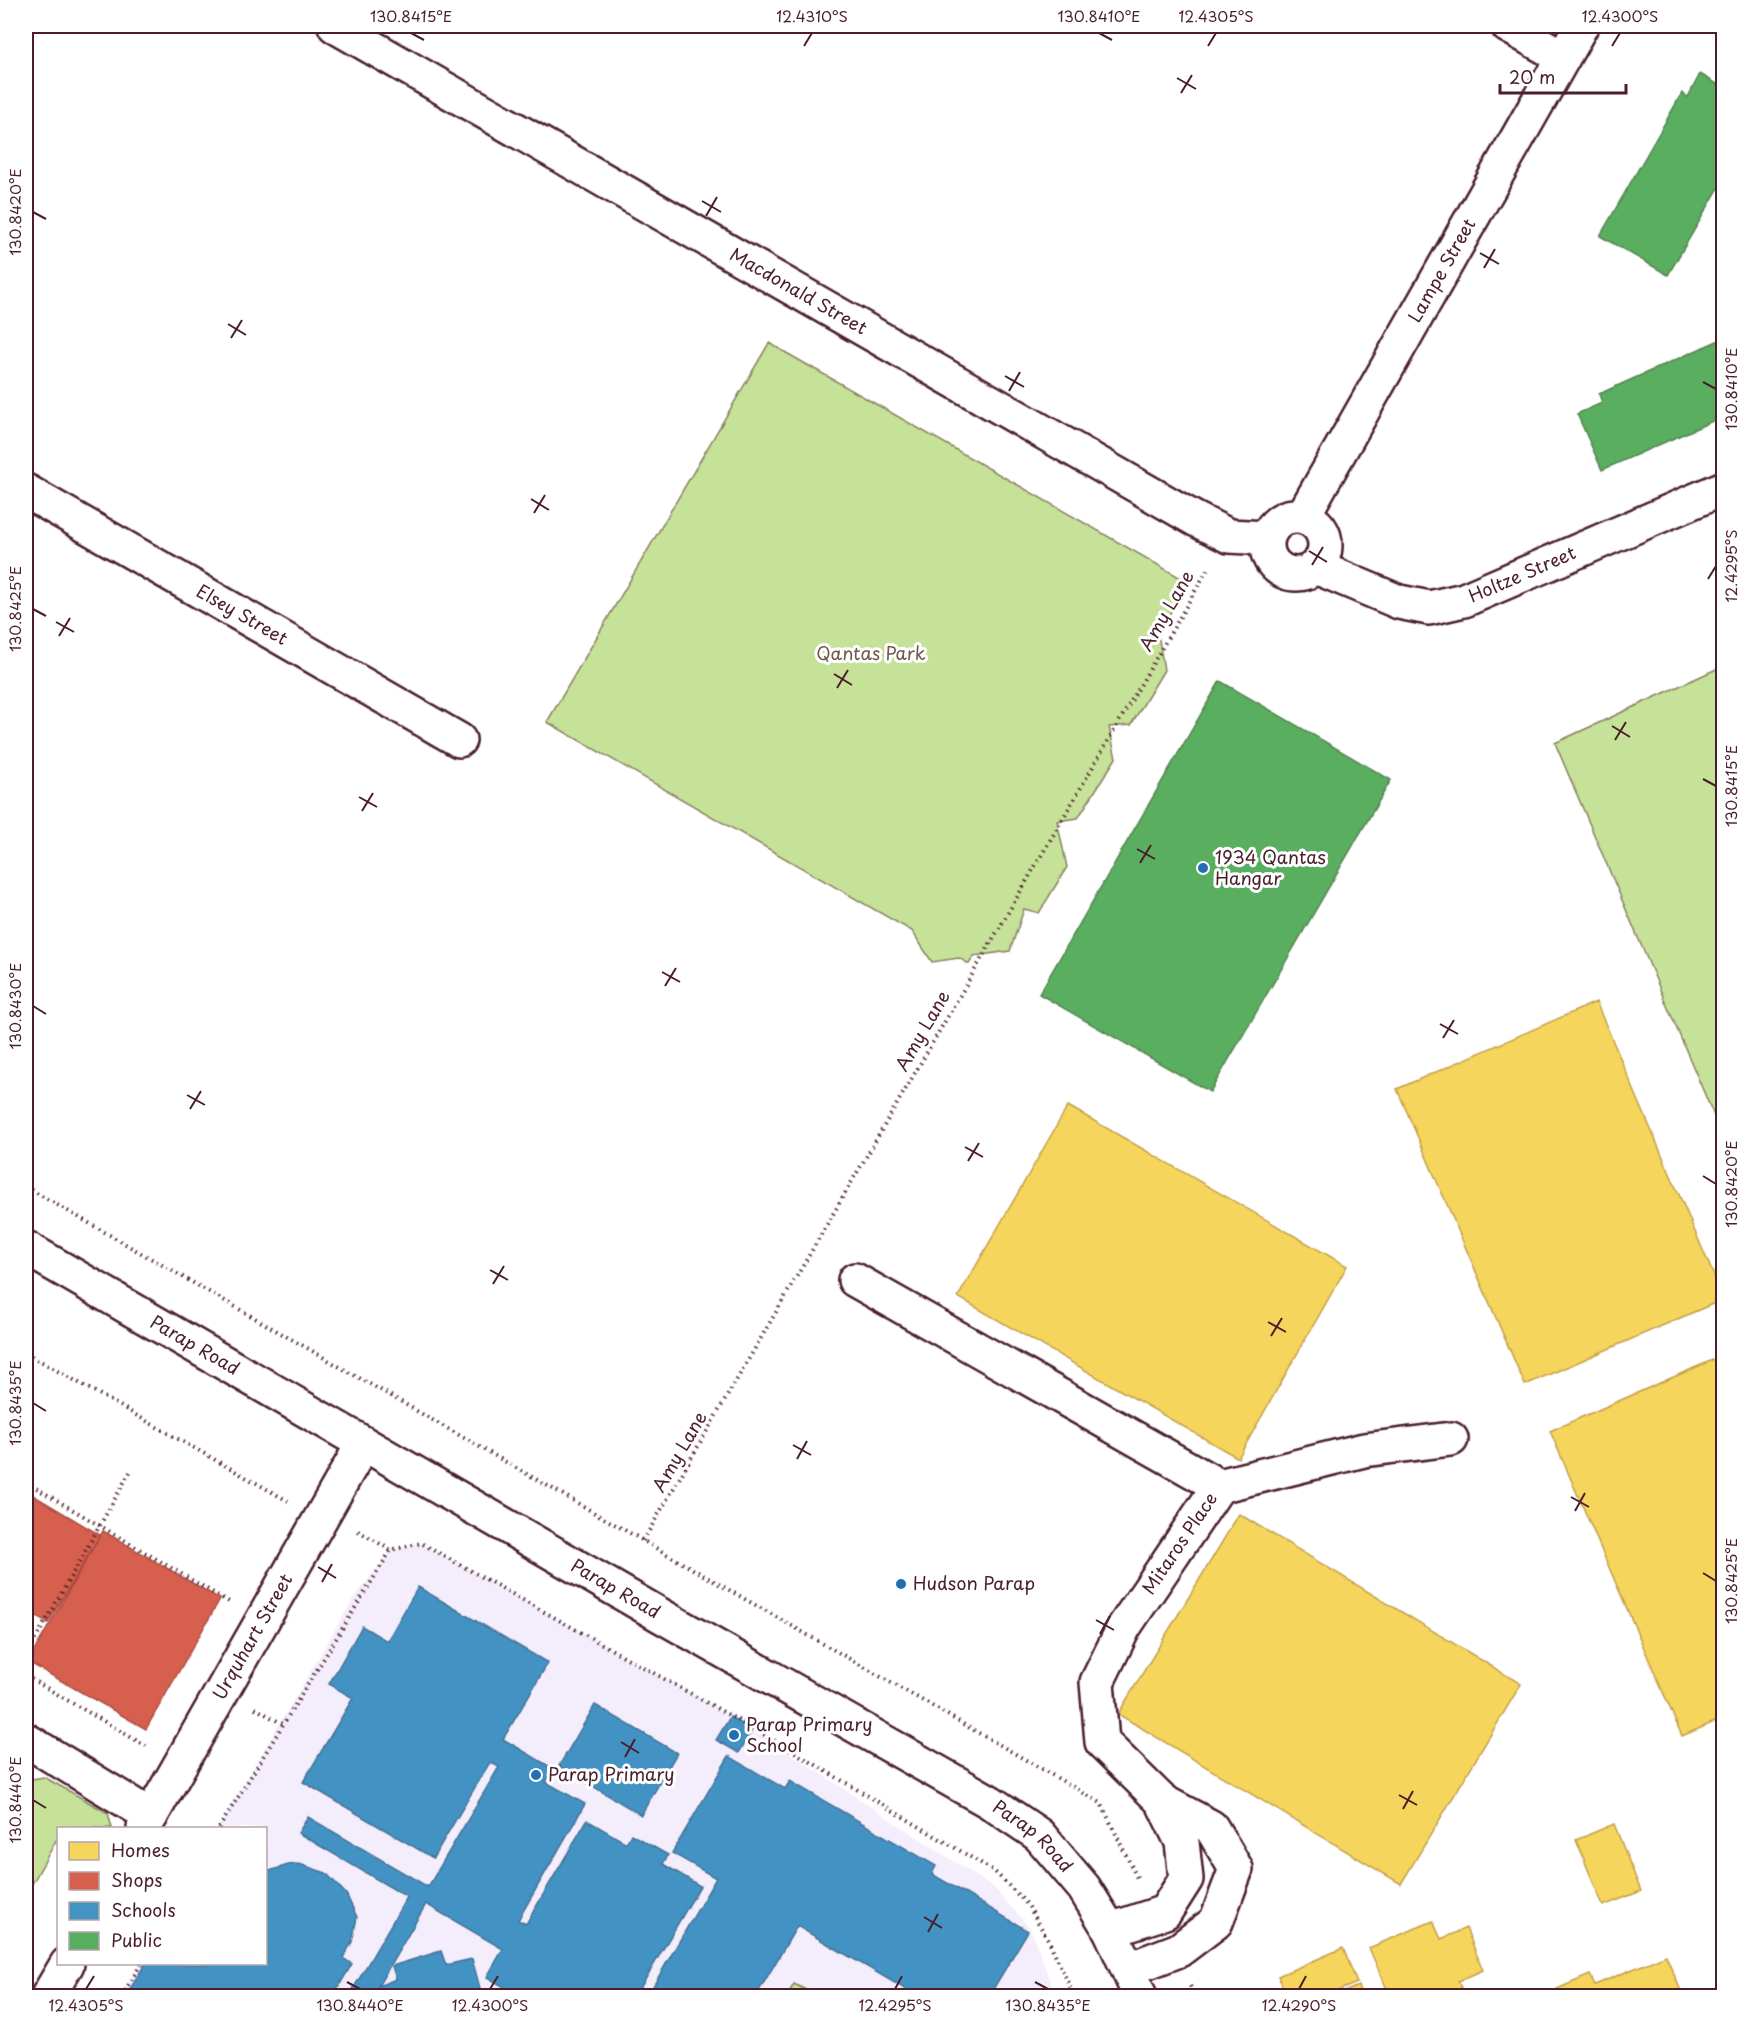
<svg xmlns="http://www.w3.org/2000/svg" width="1749" height="2022" font-family="'Playpen Sans',sans-serif">
  <rect width="100%" height="100%" fill="#fff"/>
  <filter id="ink" filterUnits="userSpaceOnUse"><feTurbulence type="fractalNoise" baseFrequency=".0167" numOctaves="2"/><feDisplacementMap in="SourceGraphic" scale="12" xChannelSelector="R" yChannelSelector="G"/><feConvolveMatrix kernelMatrix="1 2 1 2 8 2 1 2 1" color-interpolation-filters="sRGB"/></filter>
  <g filter="url(#ink)">
    <path fill="#f4eefc" d="M 421,1543 L 741,1721 L 993,1887 L 1031,1929 L 1056,1996 L 121,1996 L 139,1964 L 266,1964 L 266,1828 L 218,1828 L 353,1599 L 391,1550 Z"/>
    <path fill="#c6e198" stroke="#888062" stroke-width="1.5" d="M 769,343 L 1188,582 L 1158,634 L 1164,670 L 1131,725 L 1109,727 L 1116,758 L 1078,818 L 1057,821 L 1067,867 L 1039,913 L 1024,909 L 1010,951 L 974,956 L 969,964 L 959,958 L 932,962 L 912,931 L 547,722 Z
      M 1723,666 L 1723,1137 L 1555,743 Z
      M 44,1777 L 108,1813 L 112,1828 L 58,1828 L 58,1837 L 26,1895 L 26,1846 L 30,1837 L 26,1830 L 26,1780 Z
      M 794,1984 L 818,1996 L 787,1996 Z"/>
    <path fill="#f6d55c" stroke="#c29e4d" stroke-width="1.5" d="M 1596,1002 L 1724,1299 L 1525,1385 L 1397,1089 Z
      M 1068,1106 L 1347,1266 L 1238,1458 L 958,1297 Z
      M 1724,1355 L 1724,1718 L 1682,1736 L 1550,1431 Z
      M 1239,1514 L 1521,1684 L 1401,1884 L 1118,1714 Z
      M 1614,1824 L 1641,1891 L 1603,1906 L 1576,1840 Z
      M 1433,1921 L 1441,1939 L 1466,1928 L 1483,1970 L 1458,1981 L 1465,1996 L 1390,1996 L 1369,1948 Z
      M 1343,1948 L 1357,1983 L 1325,1996 L 1287,1996 L 1278,1976 Z
      M 1666,1955 L 1683,1996 L 1560,1996 L 1557,1989 L 1590,1975 L 1595,1985 Z
      M 1358,1986 L 1362,1996 L 1334,1996 Z"/>
    <path fill="#d6604d" stroke="#ac4c43" stroke-width="1.5" d="M 26,1491 L 100,1535 L 48,1623 L 26,1610 Z
      M 103,1531 L 220,1599 L 146,1729 L 28,1662 Z"/>
    <path fill="#4393c3" stroke="#457095" stroke-width="1.5" d="M 418,1587 L 548,1663 L 503,1739 L 554,1769 L 546,1782 L 585,1804 L 518,1920 L 526,1924 L 587,1820 L 626,1843 L 631,1834 L 668,1855 L 663,1864 L 700,1886 L 639,1990 L 648,1995 L 716,1878 L 672,1853 L 729,1756 L 785,1789 L 790,1781 L 936,1866 L 932,1874 L 1028,1931 L 989,1996 L 917,1996 L 797,1926 L 756,1996 L 520,1996 L 487,1977 L 503,1949 L 426,1904 L 378,1986 L 396,1979 L 392,1966 L 441,1951 L 446,1965 L 472,1959 L 481,1992 L 488,1991 L 497,1996 L 375,1996 L 374,1993 L 372,1996 L 349,1996 L 407,1897 L 298,1833 L 308,1817 L 428,1887 L 499,1767 L 490,1762 L 433,1858 L 303,1782 L 353,1698 L 329,1684 L 362,1626 L 387,1641 Z
      M 595,1705 L 677,1753 L 641,1815 L 559,1766 Z
      M 730,1717 L 752,1730 L 739,1753 L 716,1740 Z
      M 299,1864 L 326,1873 L 346,1894 L 357,1917 L 352,1942 L 343,1958 L 352,1964 L 333,1996 L 126,1996 L 145,1964 L 266,1964 L 266,1872 L 288,1865 Z"/>
    <path fill="#5aae61" stroke="#558351" stroke-width="1.5" d="M 1700,74 L 1724,88 L 1724,179 L 1668,275 L 1600,236 L 1682,93 L 1688,97 Z
      M 1724,338 L 1724,416 L 1602,470 L 1577,414 L 1602,403 L 1599,394 Z
      M 1220,681 L 1391,780 L 1210,1092 L 1039,994 Z"/>
    <g fill="none" stroke-linecap="round" stroke-linejoin="round">
      <defs>
        <g id="minor">
          <path id="s1" d="M 335,26 L 1195,519 L 1229,536 L 1267,538"/>
          <path d="M 1508,26 L 1563,57"/>
          <path id="s2" d="M 26,491 L 459,740"/>
          <circle cx="1296" cy="545" r="29"/>
          <path id="s3" d="M 1303,516 L 1581,26"/>
          <path id="s4" d="M 1316,567 L 1399,602 L 1429,608 L 1464,600 L 1724,488"/>
          <path id="s5" d="M 26,1248 L 660,1615 L 990,1802 L 1039,1835 L 1084,1888 L 1110,1930 L 1140,1996"/>
          <path d="M 855,1280 L 1219,1486"/>
          <path d="M 26,1740 L 151,1816"/>
          <path id="s6" d="M 144,1828 L 363,1444"/>
          <path d="M 1110,1930 L 1165,1912 L 1186,1879 L 1182,1842 L 1162,1801"/>
          <path id="s7" d="M 1129,1969 L 1179,1950 L 1216,1922 L 1236,1869 L 1211,1827 L 1162,1801 L 1102,1742 L 1097,1682 L 1124,1627 L 1219,1486 L 1364,1450 L 1451,1439"/>
          <path d="M 48,1996 L 67,1964"/>
        </g>
      </defs>
      <use href="#minor" stroke="#4a1f2b" stroke-width="38"/>
      <path stroke="#4a1f2b" stroke-width="4" stroke-dasharray="1.5 4.5" stroke-linecap="butt" d="M 26,1187 L 1101,1803 L 1138,1880
        M 26,1353 L 288,1501
        M 26,1482 L 229,1602
        M 358,1531 L 391,1550
        M 643,1541 L 1209,567
        M 26,1656 L 130,1472
        M 26,1676 L 146,1746
        M 255,1708 L 283,1724
        M 219,1828 L 391,1550 L 421,1543 L 779,1743 L 994,1871 L 1028,1905 L 1050,1943 L 1074,1996
        M 1190,1986 L 1195,1996
        M 122,1996 L 141,1964"/>
      <use href="#minor" stroke="#fff" stroke-width="33"/>
    </g>
  </g>
  <path fill="none" stroke="#4a1f2b" stroke-width="2" d="M 411,33 L 424,40M 1099,33 L 1112,40M 804,46 L 812,33M 1208,46 L 1216,33M 1612,46 L 1620,33M 1177,78 L 1196,89M 1181,93 L 1192,75M 702,201 L 721,212M 33,212 L 46,219M 706,216 L 717,197M 1480,253 L 1499,264M 1484,268 L 1495,249M 228,324 L 246,335M 231,338 L 242,320M 1005,376 L 1024,387M 1703,382 L 1716,389M 1009,391 L 1020,372M 531,499 L 549,510M 534,513 L 545,495M 1309,551 L 1327,562M 1312,565 L 1323,547M 1708,579 L 1716,566M 33,609 L 46,616M 56,622 L 74,632M 59,636 L 70,618M 834,674 L 852,685M 837,688 L 848,670M 1612,726 L 1630,737M 1615,740 L 1626,722M 1703,779 L 1716,786M 359,797 L 377,807M 362,811 L 373,793M 1137,849 L 1155,859M 1140,863 L 1151,845M 662,972 L 680,982M 665,986 L 676,968M 33,1006 L 46,1014M 1440,1024 L 1458,1034M 1443,1038 L 1454,1020M 187,1095 L 205,1105M 190,1109 L 201,1091M 965,1147 L 983,1157M 968,1161 L 979,1143M 1703,1176 L 1716,1184M 490,1270 L 508,1280M 493,1284 L 504,1266M 1268,1322 L 1286,1332M 1271,1336 L 1282,1318M 33,1403 L 46,1411M 793,1445 L 811,1455M 797,1459 L 807,1441M 1571,1497 L 1589,1507M 1575,1511 L 1585,1493M 318,1567 L 336,1578M 1703,1573 L 1716,1581M 322,1582 L 332,1564M 1096,1620 L 1114,1630M 1100,1634 L 1110,1616M 621,1742 L 639,1753M 625,1757 L 635,1739M 1399,1795 L 1417,1805M 33,1800 L 46,1808M 1403,1809 L 1413,1791M 924,1917 L 942,1928M 928,1932 L 938,1914M 347,1982 L 360,1989M 1035,1982 L 1048,1989M 86,1989 L 94,1976M 490,1989 L 498,1976M 895,1989 L 902,1976M 1299,1989 L 1306,1976"/>
  <g fill="#1f6fb2" stroke="#fff" stroke-width="2">
    <circle cx="1203" cy="868" r="6"/>
    <circle cx="901" cy="1584" r="6"/>
    <circle cx="734" cy="1735" r="6"/>
    <circle cx="536" cy="1775" r="6"/>
  </g>
  <g text-anchor="middle" stroke-width="6" stroke-linejoin="round" paint-order="stroke">
    <g font-size="18" fill="#4a1f2b" stroke="#fff">
      <text dy="6" stroke="none"><textPath href="#s3" startOffset="282">Lampe Street</textPath></text>
      <text dy="6" stroke="none"><textPath href="#s1" startOffset="534">Macdonald Street</textPath></text>
      <text dy="6" stroke="none"><textPath href="#s4" startOffset="220">Holtze Street</textPath></text>
      <text transform="translate(1167 611) rotate(-60)" y="6">Amy Lane</text>
      <text dy="6" stroke="none"><textPath href="#s2" startOffset="249">Elsey Street</textPath></text>
      <text transform="translate(923 1031) rotate(-60)" y="6">Amy Lane</text>
      <text dy="6" stroke="none"><textPath href="#s5" startOffset="195">Parap Road</textPath></text>
      <text transform="translate(680 1452) rotate(-60)" y="6">Amy Lane</text>
      <text dy="6" stroke="none"><textPath href="#s7" startOffset="567">Mitaros Place</textPath></text>
      <text dy="6" stroke="none"><textPath href="#s5" startOffset="681">Parap Road</textPath></text>
      <text dy="6" stroke="none"><textPath href="#s6" startOffset="220">Urquhart Street</textPath></text>
      <text dy="6" stroke="none"><textPath href="#s5" startOffset="1167">Parap Road</textPath></text>
    </g>
    <g font-size="18" fill="#6f594c" stroke="#fff">
      <text x="871" y="660">Qantas Park</text>
    </g>
    <g font-size="18" fill="#4a1f2b" stroke="#fff" text-anchor="start">
      <text x="1215" y="864">1934 Qantas<tspan x="1215" dy="21">Hangar</tspan></text>
      <text x="913" y="1590">Hudson Parap</text>
      <text x="746" y="1731">Parap Primary<tspan x="746" dy="21">School</tspan></text>
      <text x="548" y="1781">Parap Primary</text>
    </g>
  </g>
  <rect width="1749" height="2022" fill="none" stroke="#fff" stroke-width="66"/>
  <rect x="57" y="1827" width="210" height="138" fill="#ffffff" stroke="#b7a5aa" stroke-width="1.5"/>
  <rect x="69" y="1842" width="30" height="18" fill="#f6d55c" stroke="#b7a5aa" stroke-width="1.5"/>
  <text x="111" y="1857" font-size="18" fill="#4a1f2b">Homes</text>
  <rect x="69" y="1872" width="30" height="18" fill="#d6604d" stroke="#b7a5aa" stroke-width="1.5"/>
  <text x="111" y="1887" font-size="18" fill="#4a1f2b">Shops</text>
  <rect x="69" y="1902" width="30" height="18" fill="#4393c3" stroke="#b7a5aa" stroke-width="1.5"/>
  <text x="111" y="1917" font-size="18" fill="#4a1f2b">Schools</text>
  <rect x="69" y="1932" width="30" height="18" fill="#5aae61" stroke="#b7a5aa" stroke-width="1.5"/>
  <text x="111" y="1947" font-size="18" fill="#4a1f2b">Public</text>
  <path d="M1500 84v9h126v-9" fill="none" stroke="#4a1f2b" stroke-width="3"/>
  <text x="1509" y="84" font-size="18" fill="#4a1f2b" stroke="#ffffff" stroke-width="4.5" paint-order="stroke">20 m</text>
  <rect x="33" y="33" width="1683" height="1956" fill="none" stroke="#4a1f2b" stroke-width="2"/>
  <g font-size="15" text-anchor="middle" fill="#4a1f2b">
    <text x="411" y="22">130.8415°E</text>
    <text x="812" y="22">12.4310°S</text>
    <text x="1099" y="22">130.8410°E</text>
    <text x="1216" y="22">12.4305°S</text>
    <text x="1620" y="22">12.4300°S</text>
    <text transform="translate(16 212) rotate(-90)" y="5">130.8420°E</text>
    <text transform="translate(1732 389) rotate(-90)" y="5">130.8410°E</text>
    <text transform="translate(1732 566) rotate(-90)" y="5">12.4295°S</text>
    <text transform="translate(16 609) rotate(-90)" y="5">130.8425°E</text>
    <text transform="translate(1732 786) rotate(-90)" y="5">130.8415°E</text>
    <text transform="translate(16 1006) rotate(-90)" y="5">130.8430°E</text>
    <text transform="translate(1732 1184) rotate(-90)" y="5">130.8420°E</text>
    <text transform="translate(16 1403) rotate(-90)" y="5">130.8435°E</text>
    <text transform="translate(1732 1581) rotate(-90)" y="5">130.8425°E</text>
    <text transform="translate(16 1800) rotate(-90)" y="5">130.8440°E</text>
    <text x="86" y="2011">12.4305°S</text>
    <text x="360" y="2011">130.8440°E</text>
    <text x="490" y="2011">12.4300°S</text>
    <text x="895" y="2011">12.4295°S</text>
    <text x="1048" y="2011">130.8435°E</text>
    <text x="1299" y="2011">12.4290°S</text>
  </g>
</svg>
